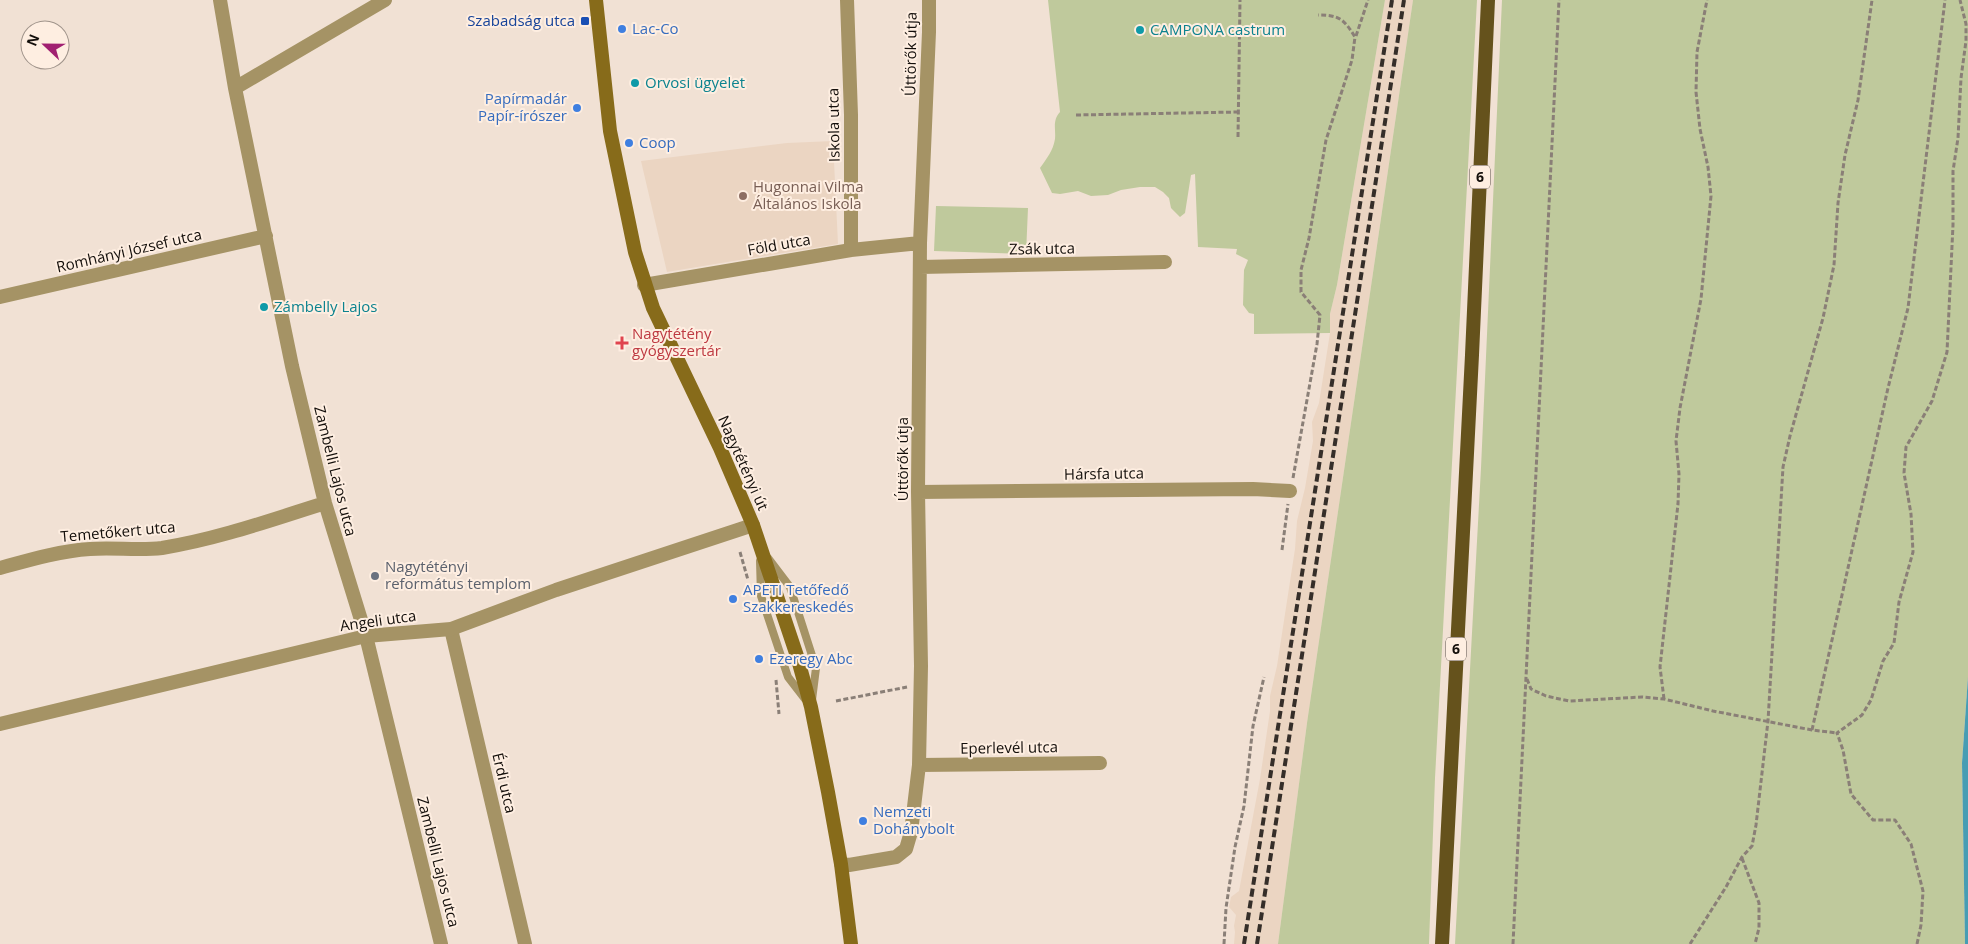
<svg xmlns="http://www.w3.org/2000/svg" width="1968" height="944" font-family="'Open Sans',sans-serif">
  <rect width="100%" height="100%" fill="#f1e1d4"/>
  <path fill="#ebd5c2" d="M 1385,0 L 1413,0 L 1307,723 L 1278,944 L 1234,944 L 1235,932 L 1234,926 L 1236,915 L 1229,907 L 1231,897 L 1239,891 L 1260,779 L 1270,711 L 1270,696 L 1277,666 L 1295,549 L 1297,521 L 1305,488 L 1313,441 L 1312,422 L 1319,403 L 1330,333 L 1330,314 L 1337,285 Z
    M 833,141 L 838,244 L 667,272 L 641,161 L 787,143 Z"/>
  <path fill="#bfc99c" d="M 1048,0 L 1385,0 L 1337,285 L 1330,314 L 1330,333 L 1254,334 L 1254,314 L 1249,313 L 1243,305 L 1244,270 L 1248,260 L 1236,254 L 1237,249 L 1198,247 L 1195,174 L 1191,175 L 1185,213 L 1180,217 L 1171,208 L 1169,198 L 1163,192 L 1155,187 L 1140,187 L 1121,190 L 1108,195 L 1091,196 L 1078,191 L 1060,194 L 1052,193 L 1040,168 C 1047,158 1053,151 1055,139 C 1056,129 1052,121 1060,112 Z
    M 1413,0 L 1477,0 L 1435,778 L 1429,944 L 1278,944 L 1307,723 Z
    M 1502,0 L 1968,0 L 1968,677 L 1962,763 L 1965,944 L 1455,944 L 1481,468 Z
    M 936,206 L 1028,208 L 1026,254 L 934,251 Z"/>
  <path fill="#479db3" d="M 1968,677 L 1968,944 L 1965,944 L 1962,763 Z"/>
  <g fill="none" stroke-linecap="round" stroke-linejoin="round">
    <path stroke="#8a7f77" stroke-width="3" stroke-dasharray="5 2.5" stroke-linecap="butt" d="M 1356,36 L 1368,0
      M 1076,115 L 1238,112
      M 1238,137 L 1240,0
      M 1293,478 L 1317,344 L 1320,315 L 1301,292 L 1301,270 L 1309,238 L 1326,140 L 1352,60 L 1355,37 C 1344,19 1339,15 1318,15
      M 1282,550 L 1288,504
      M 740,552 L 748,580
      M 1527,679 L 1531,689 L 1546,696 L 1569,701 L 1642,697 L 1664,699 L 1713,711 L 1812,730 L 1837,733
      M 776,680 L 779,714
      M 1664,699 L 1660,667 L 1678,504 L 1679,474 L 1676,441 L 1680,408 L 1701,299 L 1711,196 L 1708,167 L 1700,129 L 1696,92 L 1697,52 L 1707,0
      M 836,701 L 907,687
      M 1812,730 L 1888,388 L 1908,308 L 1945,0
      M 1742,858 L 1759,903 L 1759,928 L 1755,944
      M 1224,944 L 1226,908 L 1235,847 L 1244,806 L 1253,726 L 1264,677
      M 1513,944 L 1559,0
      M 1690,944 L 1726,887 L 1742,857 L 1752,846 L 1756,825 L 1768,721 L 1783,467 L 1790,436 L 1823,318 L 1834,265 L 1838,203 L 1845,155 L 1858,100 L 1872,0
      M 1917,944 L 1921,925 L 1923,891 L 1911,844 L 1895,820 L 1873,820 L 1851,794 L 1843,750 L 1837,733 L 1862,715 L 1871,700 L 1883,661 L 1894,643 L 1899,602 L 1913,552 L 1911,514 L 1904,473 L 1906,447 L 1932,401 L 1947,352 L 1953,225 L 1953,171 L 1958,138 L 1961,78 L 1966,41 L 1966,24 L 1960,0"/>
    <path stroke="#a59365" stroke-width="8" d="M 768,558 L 790,587 L 816,668 L 812,700
      M 760,561 L 761,596 L 788,677 L 805,699"/>
    <path stroke="#a59365" stroke-width="14" d="M 220,0 L 235,88 L 292,366 L 325,503 L 366,636 L 441,944
      M 847,0 L 851,115 L 851,250
      M 235,88 L 385,0
      M 920,267 L 1165,262
      M 644,285 L 851,250 L 920,243
      M 0,297 L 266,236
      M 918,492 L 1253,489 L 1290,491
      M 0,568 C 29,560 59,551 90,549 C 114,547 138,551 162,548 C 218,539 271,520 325,503
      M 451,629 L 525,944
      M 919,765 L 1100,763
      M 841,864 L 849,865 L 896,857 L 906,849 L 911,832 L 919,765 L 921,666 L 918,492 L 920,243 L 929,32 L 929,0"/>
    <path stroke="#a59365" stroke-width="14" d="M 0,724 L 366,636 L 451,629 L 556,590 L 753,525"/>
    <path stroke="#876b1a" stroke-width="14" d="M 596,0 L 610,131 L 635,252 L 653,308 L 720,448 L 753,525 L 797,656 L 811,707 L 828,792 L 841,864 L 851,944"/>
    <path stroke="#65521c" stroke-width="14" d="M 1442,944 L 1472,355 L 1488,0"/>
    <path stroke="#352e29" stroke-width="4" stroke-dasharray="8 4" stroke-linecap="butt" d="M 1244,944 L 1392,0
      M 1257,944 L 1404,0"/>
  </g>
  <rect fill="#1a4fb4" stroke="#feeee1" stroke-width="2" x="580" y="16" width="10" height="10" rx="2.5"/>
  <g fill="#3f7fe0" stroke="#feeee1" stroke-width="2">
    <circle cx="622" cy="29" r="5"/>
    <circle cx="577" cy="108" r="5"/>
    <circle cx="629" cy="143" r="5"/>
    <circle cx="733" cy="599" r="5"/>
    <circle cx="759" cy="659" r="5"/>
    <circle cx="863" cy="821" r="5"/>
  </g>
  <g fill="#0f9aa8" stroke="#feeee1" stroke-width="2">
    <circle cx="1140" cy="30" r="5"/>
    <circle cx="635" cy="83" r="5"/>
    <circle cx="264" cy="307" r="5"/>
  </g>
  <circle fill="#8d6e63" stroke="#feeee1" stroke-width="2" cx="743" cy="196" r="5"/>
  <path fill="#e0444e" stroke="#feeee1" stroke-width="2" d="M619.5 335.5h5v5h5v5h-5v5h-5v-5h-5v-5h5z"/>
  <circle fill="#6b7280" stroke="#feeee1" stroke-width="2" cx="375" cy="576" r="5"/>
  <g text-anchor="middle" stroke-width="4" stroke-linejoin="round" paint-order="stroke">
    <g fill="#feeee1" stroke="#5a514a" stroke-width="1">
      <rect x="1470" y="165.5" width="20" height="23" rx="4"/>
      <rect x="1446" y="637.5" width="20" height="23" rx="4"/>
    </g>
    <g font-size="14" font-weight="bold" fill="#130e0a">
      <text x="1480" y="182">6</text>
      <text x="1456" y="654">6</text>
    </g>
    <g font-size="15" fill="#164399" stroke="#feeee1" text-anchor="end">
      <text x="575" y="26">Szabadság utca</text>
    </g>
    <g font-size="15" fill="#366cbe" stroke="#feeee1" text-anchor="start">
      <text x="632" y="34">Lac-Co</text>
      <text x="567" y="104" text-anchor="end">Papírmadár<tspan x="567" dy="17">Papír-írószer</tspan></text>
      <text x="639" y="148">Coop</text>
      <text x="743" y="595">APETI Tetőfedő<tspan x="743" dy="17">Szakkereskedés</tspan></text>
      <text x="769" y="664">Ezeregy Abc</text>
      <text x="873" y="817">Nemzeti<tspan x="873" dy="17">Dohánybolt</tspan></text>
    </g>
    <g font-size="15" fill="#0d838f" stroke="#feeee1" text-anchor="start">
      <text x="1150" y="35">CAMPONA castrum</text>
      <text x="645" y="88">Orvosi ügyelet</text>
      <text x="274" y="312">Zámbelly Lajos</text>
    </g>
    <g font-size="15" fill="#130e0a" stroke="#feeee1">
      <text transform="translate(911 54) rotate(-89)" y="5">Úttörők útja</text>
      <text transform="translate(834 125) rotate(-91)" y="5">Iskola utca</text>
      <text transform="translate(779 245) rotate(-10)" y="5">Föld utca</text>
      <text transform="translate(1042 249) rotate(-1)" y="5">Zsák utca</text>
      <text transform="translate(129 251) rotate(-13)" y="5">Romhányi József utca</text>
      <text transform="translate(903 459) rotate(-90)" y="5">Úttörők útja</text>
      <text transform="translate(743 463) rotate(66)" y="5">Nagytétényi út</text>
      <text transform="translate(335 471) rotate(76)" y="5">Zambelli Lajos utca</text>
      <text transform="translate(1104 474) rotate(-1)" y="5">Hársfa utca</text>
      <text transform="translate(118 532) rotate(-5)" y="5">Temetőkert utca</text>
      <text transform="translate(378 621) rotate(-8)" y="5">Angeli utca</text>
      <text transform="translate(1009 748) rotate(-1)" y="5">Eperlevél utca</text>
      <text transform="translate(504 783) rotate(77)" y="5">Érdi utca</text>
      <text transform="translate(438 862) rotate(76)" y="5">Zambelli Lajos utca</text>
    </g>
    <g font-size="15" fill="#785e54" stroke="#feeee1" text-anchor="start">
      <text x="753" y="192">Hugonnai Vilma<tspan x="753" dy="17">Általános Iskola</tspan></text>
    </g>
    <g font-size="15" fill="#be3a42" stroke="#feeee1" text-anchor="start">
      <text x="632" y="339">Nagytétény<tspan x="632" dy="17">gyógyszertár</tspan></text>
    </g>
    <g font-size="15" fill="#5b616d" stroke="#feeee1" text-anchor="start">
      <text x="385" y="572">Nagytétényi<tspan x="385" dy="17">református templom</tspan></text>
    </g>
  </g>
  <g transform="translate(45 45) rotate(292)"><circle r="24" fill="#feeee1" stroke="#a0948b"/>
  <path d="M0-4L9 19L0 12L-9 19Z" fill="#a12071"/>
  <text y="-8" font-size="14" font-weight="bold" text-anchor="middle" fill="#130e0a">N</text>
  </g>
</svg>
